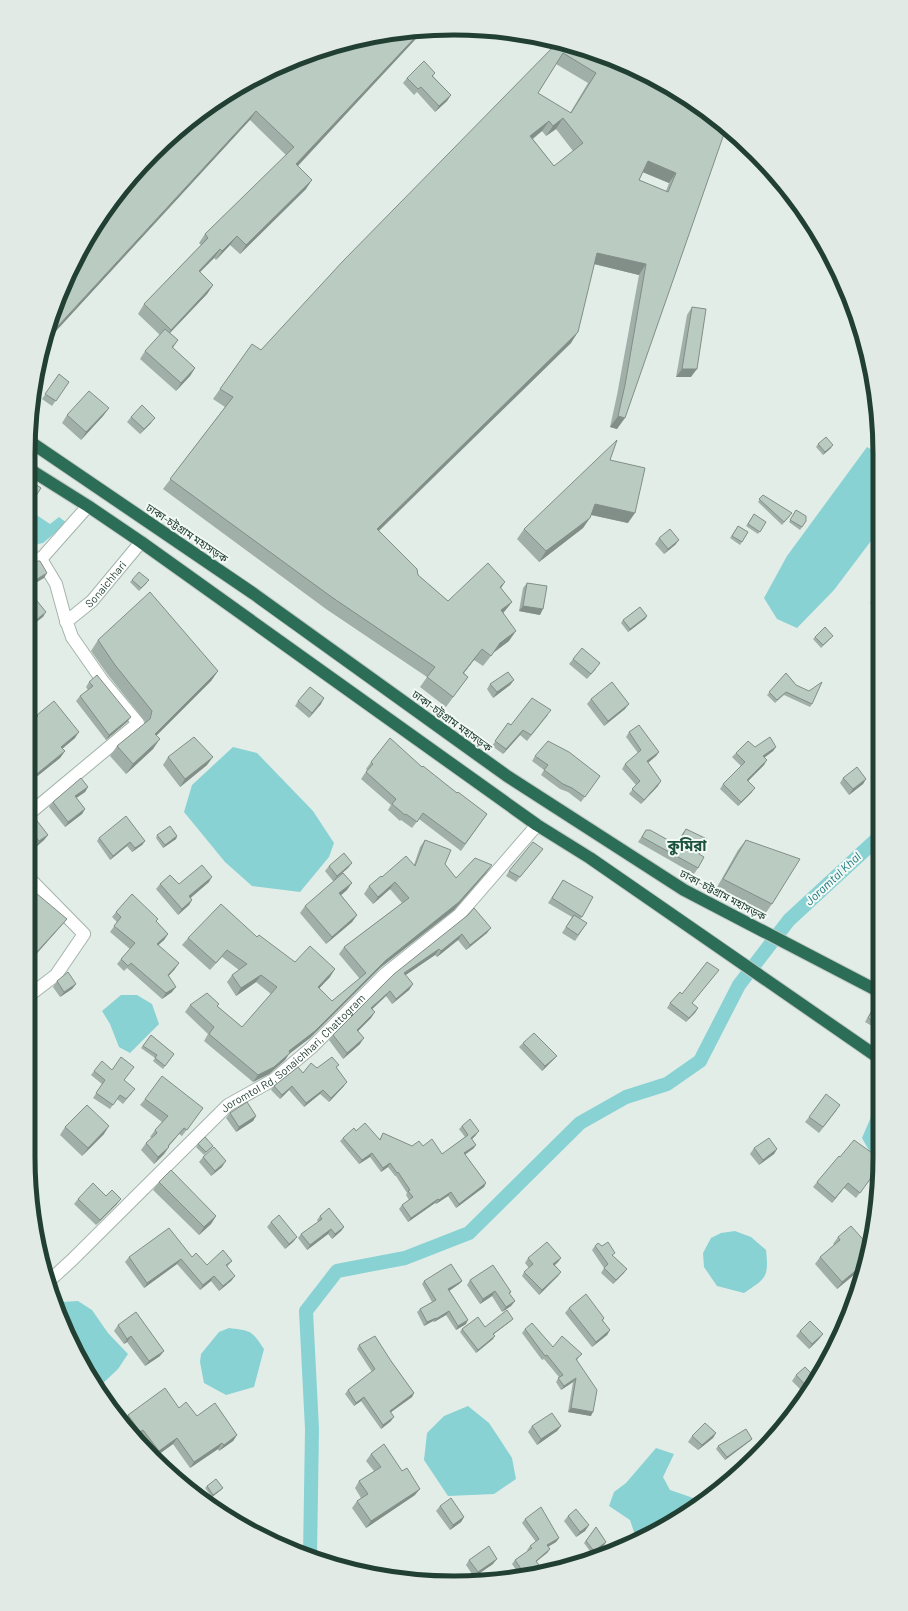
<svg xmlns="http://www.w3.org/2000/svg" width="908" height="1611" font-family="Barlow,'Noto Sans Bengali',sans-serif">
  <rect width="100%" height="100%" fill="#e2ede7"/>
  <path fill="#88d2d4" d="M 867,447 L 877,453 L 877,533 L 834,590 L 797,628 L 777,619 L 764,598 L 787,556 Z
    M 29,510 L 50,524 L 59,517 L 67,523 L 43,543 L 29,546 Z
    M 233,747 L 257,753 L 313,811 L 334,843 L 329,857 L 300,892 L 252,886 L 225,862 L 184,812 L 192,785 Z
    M 121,995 L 137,995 L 152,1004 L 159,1024 L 130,1053 L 119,1047 L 110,1024 L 102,1011 Z
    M 879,1104 L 879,1159 L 871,1154 L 862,1138 L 876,1105 Z
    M 735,1231 L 751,1237 L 766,1250 C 769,1278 766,1278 744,1293 L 717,1286 L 704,1267 L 703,1253 L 711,1238 L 721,1233 Z
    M 78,1301 L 92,1310 L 108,1333 L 128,1354 L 118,1369 L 98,1388 L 72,1346 L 56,1306 L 61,1302 Z
    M 229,1328 C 252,1331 251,1330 264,1349 L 254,1387 L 226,1395 L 204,1383 L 200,1362 L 201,1354 L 219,1332 Z
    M 468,1406 L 489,1423 L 501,1441 L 512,1458 L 516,1479 L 494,1494 L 448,1496 L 424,1460 L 427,1433 L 444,1416 Z
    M 656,1448 L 674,1454 L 663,1477 L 670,1490 L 702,1501 L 667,1526 L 643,1538 L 634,1532 L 630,1520 L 609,1506 L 614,1492 L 626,1483 Z"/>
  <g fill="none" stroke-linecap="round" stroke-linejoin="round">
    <path stroke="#88d2d4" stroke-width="14" d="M 310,1556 L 312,1429 L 306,1311 L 337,1271 L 405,1258 L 469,1233 L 580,1123 L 626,1097 L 667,1084 L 700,1061 L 739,985 L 789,920 L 878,838"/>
    <defs>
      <g id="street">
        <path d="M 29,558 L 41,559 L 56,584 L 65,617 L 72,637 L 102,680 L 138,723 L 30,813"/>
        <path d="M 41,559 L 88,506"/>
        <path id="s1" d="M 66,622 L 92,601 L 141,542"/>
        <path d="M 30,879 L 84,934 L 56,975 L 31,994"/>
        <path id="s2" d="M 48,1282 L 72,1260 L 228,1105 L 273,1080 L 311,1048 L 385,974 L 459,915 L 537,825"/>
      </g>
      <path id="highway" d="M 29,441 L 254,594 L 507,776 L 684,890 L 878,991
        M 29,469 L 88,506 L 141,542 L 537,825 L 590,858 L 879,1058"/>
    </defs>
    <use href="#street" stroke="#a4b5ad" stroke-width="14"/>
    <use href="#highway" stroke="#c1c9c6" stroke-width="14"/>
    <use href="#street" stroke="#fff" stroke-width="12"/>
    <use href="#highway" stroke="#2c6d57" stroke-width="12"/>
  </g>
  <path fill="#a0afa7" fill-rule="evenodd" d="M 425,29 L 298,166 L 306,189 L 240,254 L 230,245 L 216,260 L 214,258 L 200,272 L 213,285 L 207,294 L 170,333 L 178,340 L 173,348 L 195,368 L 190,376 L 176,391 L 140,359 L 145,351 L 160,335 L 138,314 L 144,304 L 201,245 L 199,243 L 205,234 L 286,155 L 250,120 L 195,116 Z
    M 557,43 L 710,118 L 617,429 L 610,427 L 617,395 L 639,275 L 594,264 L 571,343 L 379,531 L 418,575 L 448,601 L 505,582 L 501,588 L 512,602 L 503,613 L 509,641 L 493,653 L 483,666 L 474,660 L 464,673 L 468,677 L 446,707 L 420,687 L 427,677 L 326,609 L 163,489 L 225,407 L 213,399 L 220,389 L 261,350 ZM 556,64 L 588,83 L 570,113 L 538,93 ZM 556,129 L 573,151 L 554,166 L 533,139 L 542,131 L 546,136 ZM 643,172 L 669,183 L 666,191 L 639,180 Z
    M 435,73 L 433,76 L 451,95 L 447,101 L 435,112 L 417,92 L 414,95 L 403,83 L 407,78 Z
    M 692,307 L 691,377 L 676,377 L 687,315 Z
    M 59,374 L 69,382 L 52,406 L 42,399 Z
    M 109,408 L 103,416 L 81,440 L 62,423 L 67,415 Z
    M 131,417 L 151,423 L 140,434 L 127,422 Z
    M 818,444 L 831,448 L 823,455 L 816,447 Z
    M 610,460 L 628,523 L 591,515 L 583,528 L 539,562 L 517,539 L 524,529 Z
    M 29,480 L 41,488 L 30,504 L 29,503 Z
    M 763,495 L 790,516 L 782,525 L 758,502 Z
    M 796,510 L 802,527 L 800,530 L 789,522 Z
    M 754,514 L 766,522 L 758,534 L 746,526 Z
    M 738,526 L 748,532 L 740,545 L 730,538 Z
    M 659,538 L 679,540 L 675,545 L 664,554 L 655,544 Z
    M 132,580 L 147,583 L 139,591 L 130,582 Z
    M 527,583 L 540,615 L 519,611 L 523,588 Z
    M 877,595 L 877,611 L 870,603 L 874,598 Z
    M 647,616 L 645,619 L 628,632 L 621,623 L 623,620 Z
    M 815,637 L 831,638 L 821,648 L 813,639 Z
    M 98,640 L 218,671 L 211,681 L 157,735 L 153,749 L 126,774 L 110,756 L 117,746 L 145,723 L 145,721 L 108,675 L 91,651 Z
    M 573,659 L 596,669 L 587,679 L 569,664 Z
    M 786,673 L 812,704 L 810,707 L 784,695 L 775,703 L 767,695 Z
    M 514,680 L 510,685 L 493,698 L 487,689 L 490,684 Z
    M 89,682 L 131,717 L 127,722 L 106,740 L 76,701 L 80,696 L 88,690 L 86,687 Z
    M 591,699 L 625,709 L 604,726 L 587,704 Z
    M 298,701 L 321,704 L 309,718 L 295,706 Z
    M 37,715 L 75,738 L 62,749 L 65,751 L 60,758 L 30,782 L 30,724 Z
    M 548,715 L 527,741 L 520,735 L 503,754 L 492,746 L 508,723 L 511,725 Z
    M 629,732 L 659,752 L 656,756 L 648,763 L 658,786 L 641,804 L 629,794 L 636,785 L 622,769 L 625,764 L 638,753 L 626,737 Z
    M 755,747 L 776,747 L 773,751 L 765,757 L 764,765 L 748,781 L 752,792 L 738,806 L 720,789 L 723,784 L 741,766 L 732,757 L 736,753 Z
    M 535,756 L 600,776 L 581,802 L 568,792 L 560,789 L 541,775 L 544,770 L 532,761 Z
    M 168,757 L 207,765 L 180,787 L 163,765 Z
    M 371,762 L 422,767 L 457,793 L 487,814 L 461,851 L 419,819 L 412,828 L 401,820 L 400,821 L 388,810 L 391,805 L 361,779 L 367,770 L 366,769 Z
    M 843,778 L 866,779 L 863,784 L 849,795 L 840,783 Z
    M 88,787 L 85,792 L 76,798 L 85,809 L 82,814 L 65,827 L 49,807 L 53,802 Z
    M 30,820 L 48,835 L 44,840 L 36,847 L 30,840 Z
    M 686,829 L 699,854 L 698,868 L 694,874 L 638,842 L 646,830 L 677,845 L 682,834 Z
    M 157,835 L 177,836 L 176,839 L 163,848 L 156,838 Z
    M 99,838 L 145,841 L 142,845 L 132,852 L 127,846 L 110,860 L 97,841 Z
    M 425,840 L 456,878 L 487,872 L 454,910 L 380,968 L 310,1038 L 289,1054 L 285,1060 L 269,1074 L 253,1082 L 204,1041 L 208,1034 L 185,1012 L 190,1005 L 217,1006 L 242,1027 L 271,994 L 256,982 L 236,996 L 227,982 L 232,975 L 239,970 L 222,957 L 210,970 L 182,945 L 188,938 L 257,937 L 295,962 L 330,977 L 319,988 L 332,1001 L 360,979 L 339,954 L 344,947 L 402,903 L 390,889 L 373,904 L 364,894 L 369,886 L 382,877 L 414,865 L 420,847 Z
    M 746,840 L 772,904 L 765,914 L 716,889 L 738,850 Z
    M 539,854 L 516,882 L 506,876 L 509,871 Z
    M 352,863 L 348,868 L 333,881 L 325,871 L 329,866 Z
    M 563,880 L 582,917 L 580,919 L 587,923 L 575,941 L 562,933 L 572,917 L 548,903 Z
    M 209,882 L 190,898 L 192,900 L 189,905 L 178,915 L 156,889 L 160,884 L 179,884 Z
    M 347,890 L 341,895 L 357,915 L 352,922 L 326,944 L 300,913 L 305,906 Z
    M 31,899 L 67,919 L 62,925 L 31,960 Z
    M 116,912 L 156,921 L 168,934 L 164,940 L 158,945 L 175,969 L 168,976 L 172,992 L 162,999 L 127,968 L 124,971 L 117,964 L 121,959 L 130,949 L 110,932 L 117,922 L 112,917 Z
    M 468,915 L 487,933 L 466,950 L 458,940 L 437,957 L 435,955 L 405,975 L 413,984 L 409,990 L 392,1004 L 386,996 L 372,1009 L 371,1018 L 358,1031 L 360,1044 L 343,1059 L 329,1040 L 333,1035 Z
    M 719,970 L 692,1003 L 698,1008 L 686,1022 L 667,1008 L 670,1003 L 682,994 Z
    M 57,981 L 76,984 L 72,989 L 60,997 L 53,987 Z
    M 878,999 L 879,1034 L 875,1032 L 877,1029 L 865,1022 Z
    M 151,1035 L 174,1054 L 163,1069 L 153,1061 L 155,1058 L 141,1048 Z
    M 523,1043 L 557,1056 L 542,1071 L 519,1047 Z
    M 317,1068 L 337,1068 L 344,1086 L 329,1102 L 320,1094 L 304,1107 L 289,1090 L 280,1099 L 271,1090 L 274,1086 L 303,1073 Z
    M 94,1071 L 124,1080 L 132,1093 L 123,1104 L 117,1099 L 110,1109 L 93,1098 L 102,1084 L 91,1075 Z
    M 145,1099 L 203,1108 L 182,1136 L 179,1134 L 168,1147 L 169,1147 L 164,1154 L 154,1164 L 141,1150 L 146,1143 L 152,1138 L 150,1137 L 155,1130 L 162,1122 L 140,1105 Z
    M 837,1110 L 819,1133 L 805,1122 L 809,1117 Z
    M 230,1113 L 256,1116 L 253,1121 L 236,1132 L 226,1118 Z
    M 462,1126 L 476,1135 L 472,1139 L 474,1148 L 465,1155 L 486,1183 L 484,1187 L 456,1208 L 448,1196 L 436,1204 L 435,1203 L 408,1222 L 399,1209 L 402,1205 L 409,1200 L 406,1195 L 407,1193 L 396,1176 L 395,1176 L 388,1167 L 381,1172 L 370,1157 L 359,1164 L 340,1141 L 343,1138 L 356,1131 L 380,1139 L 383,1133 L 412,1146 L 423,1146 L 442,1154 L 465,1137 L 459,1129 Z
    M 65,1127 L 104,1134 L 82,1156 L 60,1135 Z
    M 198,1144 L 213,1146 L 204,1155 L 196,1147 Z
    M 754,1148 L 777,1149 L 774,1154 L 759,1165 L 750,1154 Z
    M 203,1157 L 222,1167 L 211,1176 L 199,1162 Z
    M 840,1157 L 879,1167 L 856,1198 L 844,1188 L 832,1203 L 813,1187 L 817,1182 Z
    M 159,1182 L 216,1216 L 211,1224 L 199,1235 L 153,1190 Z
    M 106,1196 L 117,1204 L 96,1225 L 74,1204 L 78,1199 Z
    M 320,1216 L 344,1227 L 341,1231 L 332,1239 L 328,1234 L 307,1250 L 298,1238 L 301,1234 L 318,1222 L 317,1220 Z
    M 271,1222 L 297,1237 L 293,1242 L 285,1249 L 267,1227 Z
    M 838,1237 L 869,1246 L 865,1267 L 862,1270 L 861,1269 L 837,1289 L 815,1264 L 820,1257 L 834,1245 L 833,1244 Z
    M 595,1246 L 613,1256 L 627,1269 L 613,1284 L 601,1273 L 604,1268 L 592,1250 Z
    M 129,1257 L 192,1257 L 207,1265 L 232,1261 L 227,1267 L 235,1276 L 231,1281 L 219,1291 L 211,1281 L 200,1290 L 177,1264 L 144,1288 L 125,1262 Z
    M 528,1258 L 561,1258 L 558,1262 L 555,1265 L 561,1272 L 558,1276 L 539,1295 L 522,1276 L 524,1272 L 529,1268 L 525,1263 Z
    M 470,1280 L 511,1292 L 509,1294 L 515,1301 L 511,1306 L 502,1312 L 492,1296 L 480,1304 L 467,1285 Z
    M 424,1281 L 462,1281 L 459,1284 L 449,1291 L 466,1324 L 456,1330 L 446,1315 L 434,1322 L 433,1321 L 424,1326 L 417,1312 L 420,1309 L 432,1302 L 422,1284 Z
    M 569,1308 L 604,1318 L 603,1321 L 610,1330 L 607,1335 L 592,1347 L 565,1313 Z
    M 511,1321 L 494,1334 L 493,1339 L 476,1353 L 460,1332 L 462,1329 L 485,1327 Z
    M 118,1325 L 160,1356 L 145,1366 L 127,1342 L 124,1344 L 114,1331 Z
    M 525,1329 L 553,1347 L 582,1354 L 579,1357 L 577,1360 L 591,1416 L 568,1412 L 573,1382 L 561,1390 L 556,1382 L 559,1377 L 544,1359 L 542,1360 L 522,1333 Z
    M 800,1331 L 823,1334 L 819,1339 L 809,1349 L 796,1336 Z
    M 359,1345 L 391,1361 L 414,1393 L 412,1397 L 391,1412 L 391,1421 L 381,1429 L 361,1401 L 354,1406 L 345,1394 L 348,1390 L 372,1372 L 357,1349 Z
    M 796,1375 L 817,1379 L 805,1394 L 792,1381 Z
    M 179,1408 L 197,1416 L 237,1435 L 233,1441 L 219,1451 L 218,1449 L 190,1468 L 173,1444 L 155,1457 L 139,1436 L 136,1438 L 123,1421 L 128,1415 Z
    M 532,1426 L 561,1426 L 557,1431 L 537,1445 L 528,1432 Z
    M 716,1433 L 713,1438 L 698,1450 L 688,1442 L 692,1436 Z
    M 752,1439 L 750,1441 L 725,1460 L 716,1449 L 718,1446 Z
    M 371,1454 L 402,1471 L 415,1495 L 366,1528 L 352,1508 L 357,1501 L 361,1498 L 355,1488 L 359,1481 L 374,1471 L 366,1461 Z
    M 207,1486 L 221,1490 L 212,1497 L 205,1488 Z
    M 440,1506 L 464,1517 L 461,1522 L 450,1530 L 436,1511 Z
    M 568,1516 L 589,1525 L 585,1531 L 576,1537 L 564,1521 Z
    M 525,1519 L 559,1538 L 556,1542 L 548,1547 L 550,1549 L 547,1553 L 536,1562 L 537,1575 L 521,1577 L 512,1564 L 515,1560 L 528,1551 L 527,1550 L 530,1546 L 536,1542 L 522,1523 Z
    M 596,1527 L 606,1542 L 604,1545 L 592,1554 L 584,1543 Z
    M 469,1560 L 493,1564 L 474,1577 L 466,1565 Z"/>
  <path fill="#828e88" d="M 423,29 L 425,29 L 290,174 L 296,164 Z
    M 451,95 L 447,101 L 435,112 L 439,106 Z
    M 256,111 L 250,120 L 46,342 L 46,339 Z
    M 563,118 L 556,129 L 546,136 L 553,126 Z
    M 549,121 L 542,131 L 523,146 L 530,136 Z
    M 648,161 L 676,173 L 669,183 L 640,171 Z
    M 312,180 L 306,189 L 240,254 L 246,245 Z
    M 237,236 L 230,245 L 216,260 L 222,251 Z
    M 220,249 L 214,258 L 192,280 L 199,271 Z
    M 597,253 L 646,264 L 639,275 L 590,263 Z
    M 213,285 L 207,294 L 164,339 L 171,330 Z
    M 578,332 L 571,343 L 370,539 L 377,529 Z
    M 195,368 L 190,376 L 176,391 L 181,383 Z
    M 682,369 L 697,369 L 691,377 L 676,377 Z
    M 109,408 L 103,416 L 81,440 L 86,432 Z
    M 618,416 L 625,418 L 617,429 L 610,427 Z
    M 155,418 L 151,423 L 140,434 L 144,429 Z
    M 833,445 L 831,448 L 823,455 L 825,452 Z
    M 595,504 L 635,513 L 628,523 L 587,514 Z
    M 590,518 L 583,528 L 539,562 L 546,551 Z
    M 679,540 L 675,545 L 664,554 L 668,549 Z
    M 47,573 L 44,578 L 29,587 L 29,584 Z
    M 505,582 L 498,592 L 500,587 Z
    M 512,602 L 504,612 L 493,621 L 501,610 Z
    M 523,606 L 543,609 L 540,615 L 519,611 Z
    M 46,612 L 43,617 L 30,627 L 30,625 Z
    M 647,616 L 645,619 L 628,632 L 630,629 Z
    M 516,631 L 509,641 L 493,653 L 483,666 L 500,643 Z
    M 482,649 L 474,660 L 456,683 L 463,673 Z
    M 218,671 L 211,681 L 148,744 L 155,734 Z
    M 514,680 L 510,685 L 493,698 L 497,692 Z
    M 324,698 L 321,704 L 309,718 L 312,713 Z
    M 629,704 L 625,709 L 604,726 L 608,721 Z
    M 131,717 L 127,722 L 106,740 L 109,735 Z
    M 523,730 L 520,735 L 503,754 L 506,749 Z
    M 79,732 L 75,738 L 57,753 L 61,747 Z
    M 160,739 L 153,749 L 126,774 L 133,764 Z
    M 776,747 L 773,751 L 760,761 L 763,756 Z
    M 65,751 L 60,758 L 30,782 L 33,777 Z
    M 659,752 L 656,756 L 644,766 L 647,761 Z
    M 213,757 L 207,765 L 180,787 L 185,779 Z
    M 767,760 L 764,765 L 744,785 L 747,780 Z
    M 866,779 L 863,784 L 849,795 L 853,789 Z
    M 661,781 L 658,786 L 641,804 L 644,800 Z
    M 88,787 L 85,792 L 72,801 L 75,796 Z
    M 755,788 L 752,792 L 738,806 L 741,802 Z
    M 85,809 L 82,814 L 65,827 L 68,822 Z
    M 48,835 L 44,840 L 36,847 L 39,841 Z
    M 177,836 L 176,839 L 163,848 L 165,845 Z
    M 145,841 L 142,845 L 132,852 L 135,848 Z
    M 130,842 L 127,846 L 110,860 L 113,856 Z
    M 352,863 L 348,868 L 333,881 L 337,876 Z
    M 492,865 L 487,872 L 454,910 L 380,968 L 310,1038 L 289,1054 L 285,1060 L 269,1074 L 253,1082 L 258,1075 L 289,1051 L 385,961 Z
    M 212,877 L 209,882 L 186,902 L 189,896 Z
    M 395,882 L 390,889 L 373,904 L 378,897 Z
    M 352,883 L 347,890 L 334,901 L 339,893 Z
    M 192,900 L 189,905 L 178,915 L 182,909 Z
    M 357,915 L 352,922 L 326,944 L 332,937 Z
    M 67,919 L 62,925 L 31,960 L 35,954 Z
    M 491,928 L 487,933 L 466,950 L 470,945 Z
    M 168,934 L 164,940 L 153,950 L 157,944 Z
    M 462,934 L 458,940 L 437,957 L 441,951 Z
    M 439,949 L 435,955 L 400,979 L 404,973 Z
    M 179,963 L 175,969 L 164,981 L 168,975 Z
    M 335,969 L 330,977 L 313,995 L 318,987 Z
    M 261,975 L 256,982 L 236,996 L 241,988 Z
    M 76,984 L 72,989 L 60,997 L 64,992 Z
    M 413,984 L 409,990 L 392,1004 L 396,999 Z
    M 176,987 L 172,992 L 162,999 L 166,993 Z
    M 390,991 L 386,996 L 367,1014 L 371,1008 Z
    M 698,1008 L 695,1013 L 686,1022 L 689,1018 Z
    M 375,1012 L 371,1018 L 353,1036 L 357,1030 Z
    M 364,1038 L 360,1044 L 343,1059 L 347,1053 Z
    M 557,1056 L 542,1071 L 545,1066 Z
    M 347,1082 L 344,1086 L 329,1102 L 331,1098 Z
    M 292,1086 L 289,1090 L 280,1099 L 282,1095 Z
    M 323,1090 L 320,1094 L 304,1107 L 306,1103 Z
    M 256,1116 L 253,1121 L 236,1132 L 239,1127 Z
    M 109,1126 L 104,1134 L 82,1156 L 88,1148 Z
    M 184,1128 L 179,1134 L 163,1153 L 168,1146 Z
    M 479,1131 L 476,1135 L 469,1142 L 471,1138 Z
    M 476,1145 L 474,1148 L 461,1157 L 464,1153 Z
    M 169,1147 L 164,1154 L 154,1164 L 158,1157 Z
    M 777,1149 L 774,1154 L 759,1165 L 763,1160 Z
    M 372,1153 L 370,1157 L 359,1164 L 362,1160 Z
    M 226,1161 L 222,1167 L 211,1176 L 215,1171 Z
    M 390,1163 L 388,1167 L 381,1172 L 383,1168 Z
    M 486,1183 L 484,1187 L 456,1208 L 459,1204 Z
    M 848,1183 L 832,1203 L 835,1198 Z
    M 451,1192 L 448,1196 L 436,1204 L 439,1200 Z
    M 121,1199 L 117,1204 L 96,1225 L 100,1220 Z
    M 438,1199 L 435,1203 L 408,1222 L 411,1218 Z
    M 216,1216 L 211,1224 L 199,1235 L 204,1227 Z
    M 344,1227 L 341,1231 L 332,1239 L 335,1234 Z
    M 331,1229 L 328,1234 L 307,1250 L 310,1245 Z
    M 297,1237 L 293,1242 L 285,1249 L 289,1244 Z
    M 561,1258 L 558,1262 L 551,1268 L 553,1264 Z
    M 181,1259 L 177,1264 L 144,1288 L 147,1283 Z
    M 866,1262 L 861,1269 L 837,1289 L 842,1282 Z
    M 627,1269 L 624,1273 L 613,1284 L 616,1280 Z
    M 561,1272 L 558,1276 L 539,1295 L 542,1290 Z
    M 214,1276 L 211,1281 L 200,1290 L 203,1285 Z
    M 235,1276 L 231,1281 L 219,1291 L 223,1286 Z
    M 462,1281 L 459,1284 L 446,1293 L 448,1289 Z
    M 495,1291 L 492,1296 L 480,1304 L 483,1299 Z
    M 515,1301 L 511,1306 L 502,1312 L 506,1307 Z
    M 449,1311 L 446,1315 L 434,1322 L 436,1319 Z
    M 436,1318 L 433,1321 L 424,1326 L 427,1322 Z
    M 513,1319 L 511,1321 L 491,1336 L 493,1334 Z
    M 468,1320 L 466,1324 L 456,1330 L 458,1326 Z
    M 610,1330 L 607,1335 L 592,1347 L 596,1342 Z
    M 823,1334 L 819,1339 L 809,1349 L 812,1344 Z
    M 131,1336 L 127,1342 L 124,1344 L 127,1339 Z
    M 495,1336 L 493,1339 L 476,1353 L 478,1350 Z
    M 164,1351 L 160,1356 L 145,1366 L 149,1361 Z
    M 576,1378 L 573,1382 L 561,1390 L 564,1386 Z
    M 414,1393 L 412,1397 L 387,1415 L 390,1411 Z
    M 364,1397 L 361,1401 L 354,1406 L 356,1403 Z
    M 571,1408 L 593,1412 L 591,1416 L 568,1412 Z
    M 394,1417 L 391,1421 L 381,1429 L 383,1425 Z
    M 561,1426 L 557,1431 L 537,1445 L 541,1439 Z
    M 143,1430 L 139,1436 L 136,1438 L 140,1432 Z
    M 716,1433 L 713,1438 L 698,1450 L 702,1445 Z
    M 237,1435 L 233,1441 L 219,1451 L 224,1445 Z
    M 177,1438 L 173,1444 L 155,1457 L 159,1451 Z
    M 752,1439 L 750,1441 L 725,1460 L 727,1457 Z
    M 222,1443 L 218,1449 L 190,1468 L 194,1462 Z
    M 223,1488 L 221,1490 L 212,1497 L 213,1495 Z
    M 420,1489 L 415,1495 L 366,1528 L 371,1521 Z
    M 464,1517 L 461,1522 L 450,1530 L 453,1525 Z
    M 589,1525 L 585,1531 L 576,1537 L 580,1532 Z
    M 559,1538 L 556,1542 L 544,1549 L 547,1545 Z
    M 606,1542 L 604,1545 L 592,1554 L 594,1551 Z
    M 550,1549 L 547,1553 L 533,1564 L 536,1561 Z
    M 497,1559 L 493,1564 L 474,1577 L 478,1572 Z"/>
  <path fill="#bacbc2" stroke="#828e88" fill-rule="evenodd" d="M 423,29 L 296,164 L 312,180 L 246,245 L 237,236 L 222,251 L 220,249 L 199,271 L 213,285 L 171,330 L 144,304 L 208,238 L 205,234 L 294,147 L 256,111 L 46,339 L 51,317 L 85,241 L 134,173 L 195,116 L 266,72 L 344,42 Z
    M 557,43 L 591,51 L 667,85 L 710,118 L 725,131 L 625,418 L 618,416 L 625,385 L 646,264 L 597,253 L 578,332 L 377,529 L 417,569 L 418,575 L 448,601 L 488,563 L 505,582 L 500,587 L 512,602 L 501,610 L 516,631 L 500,643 L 491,656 L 482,649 L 463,673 L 468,677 L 453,697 L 427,677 L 435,667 L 333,598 L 170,479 L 233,397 L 220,389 L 252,344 L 261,350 L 343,261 ZM 563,53 L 596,73 L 571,113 L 538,93 ZM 563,118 L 583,143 L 554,166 L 530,136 L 549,121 L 553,126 ZM 648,161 L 676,173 L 668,192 L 639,180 Z
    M 424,61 L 435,73 L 432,76 L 451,95 L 439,106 L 421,87 L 418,89 L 407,78 Z
    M 692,307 L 706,309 L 697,369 L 682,369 Z
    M 165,329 L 178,340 L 172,347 L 195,368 L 181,383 L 145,351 Z
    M 59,374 L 69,382 L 56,401 L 45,394 Z
    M 89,391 L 109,408 L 86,432 L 67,415 Z
    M 142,405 L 155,418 L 144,429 L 131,417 Z
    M 826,437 L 833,445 L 825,452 L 818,444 Z
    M 617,440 L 610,460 L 645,468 L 635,513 L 595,504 L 590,518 L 546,551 L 524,529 Z
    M 29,480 L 41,488 L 34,499 L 29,496 Z
    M 763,495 L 792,513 L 784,522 L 759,499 Z
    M 796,510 L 806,516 L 806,521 L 802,527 L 790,520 Z
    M 754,514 L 766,522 L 760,532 L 748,524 Z
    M 738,526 L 748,532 L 742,542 L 732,536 Z
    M 670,529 L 679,540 L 668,549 L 659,538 Z
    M 38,561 L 40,561 L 47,573 L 29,584 L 29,566 Z
    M 139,572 L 149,580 L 141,588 L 132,580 Z
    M 527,583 L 547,586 L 543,609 L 523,606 Z
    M 29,591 L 46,612 L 30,625 Z
    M 150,592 L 218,671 L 155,734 L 160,739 L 133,764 L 117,746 L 150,719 L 152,711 L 115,665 L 98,640 Z
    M 877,595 L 877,602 L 874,598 Z
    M 640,607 L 647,616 L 630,629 L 623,620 Z
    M 825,627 L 833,636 L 823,645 L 815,637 Z
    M 582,648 L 600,663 L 591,674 L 573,659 Z
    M 508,672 L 514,680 L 497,692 L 490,684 Z
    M 786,673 L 796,685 L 809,691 L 822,682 L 812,704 L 786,692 L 777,700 L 769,692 Z
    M 97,675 L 131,717 L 109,735 L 80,696 L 93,686 L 89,682 Z
    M 612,682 L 629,704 L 608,721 L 591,699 Z
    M 310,687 L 324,698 L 312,713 L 298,701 Z
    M 532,698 L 551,710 L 531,735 L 523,730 L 506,749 L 495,741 L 508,723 L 511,725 Z
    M 54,701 L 79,732 L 61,747 L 65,751 L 33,777 L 30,773 L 30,729 L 34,725 L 31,722 L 38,716 L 37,715 Z
    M 639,725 L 659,752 L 647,761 L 661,781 L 644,800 L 632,789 L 640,781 L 625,764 L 641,750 L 629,732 Z
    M 194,737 L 213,757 L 185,779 L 168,757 Z
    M 770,737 L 776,747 L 763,756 L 767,760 L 747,780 L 755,788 L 741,802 L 723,784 L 745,762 L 736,753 L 748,741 L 755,747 Z
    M 390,738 L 422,767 L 423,766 L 457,793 L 458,792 L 487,814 L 465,844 L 423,813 L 417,822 L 406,814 L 405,815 L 392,804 L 396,799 L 366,772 L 373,764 L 371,762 Z
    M 548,741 L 569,752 L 600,776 L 585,797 L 572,788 L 563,784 L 544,770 L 548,765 L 535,756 Z
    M 857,767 L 866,779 L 853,789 L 843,778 Z
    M 81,778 L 88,787 L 75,796 L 85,809 L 68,822 L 53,802 Z
    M 126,816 L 145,841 L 135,848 L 130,842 L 113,856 L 99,838 Z
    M 34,817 L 48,835 L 39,841 L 30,830 L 30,820 Z
    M 170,826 L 177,836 L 165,845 L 157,835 Z
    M 686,829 L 707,839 L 699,854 L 704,857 L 698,868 L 642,837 L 646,830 L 650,830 L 677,845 Z
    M 425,840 L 451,850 L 445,864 L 456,878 L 475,858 L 492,865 L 459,902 L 385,961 L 315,1031 L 289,1051 L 290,1053 L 274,1067 L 258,1075 L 209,1034 L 214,1027 L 190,1005 L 207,993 L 219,1004 L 217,1006 L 242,1027 L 277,987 L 261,975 L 241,988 L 232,975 L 247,964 L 227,950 L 216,963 L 188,938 L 221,904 L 257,937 L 259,935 L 295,962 L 310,946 L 335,969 L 318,987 L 332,1001 L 366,973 L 344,947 L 409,898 L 395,882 L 378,897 L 369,886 L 381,876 L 382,877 L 406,856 L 415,866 Z
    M 746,840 L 800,859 L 772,904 L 723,879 Z
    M 533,842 L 543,849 L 520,877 L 509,871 Z
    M 344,853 L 352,863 L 337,876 L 329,866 Z
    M 202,865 L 212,877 L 189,896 L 192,900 L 182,909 L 160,884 L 170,875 L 179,884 Z
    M 343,873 L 352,883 L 339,893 L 357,915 L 332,937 L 305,906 Z
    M 563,880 L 593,897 L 582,917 L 552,898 Z
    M 36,893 L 67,919 L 35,954 L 31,950 L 31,899 Z
    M 132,894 L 158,919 L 156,921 L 168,934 L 157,944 L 179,963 L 168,975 L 176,987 L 166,993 L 131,963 L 128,966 L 121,959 L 135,943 L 114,926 L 121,917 L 116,912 Z
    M 474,908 L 491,928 L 470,945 L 462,934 L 441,951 L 439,949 L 404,973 L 413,984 L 396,999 L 390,991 L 371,1008 L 375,1012 L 357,1030 L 364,1038 L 347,1053 L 333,1035 L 394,974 L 468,915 Z
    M 574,915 L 587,923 L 578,935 L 566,927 Z
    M 707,962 L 719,970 L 692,1003 L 698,1008 L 689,1018 L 670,1003 L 680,992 L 682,994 Z
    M 68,972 L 76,984 L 64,992 L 57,981 Z
    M 878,1000 L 879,1024 L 868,1018 Z
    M 534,1033 L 557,1056 L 545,1066 L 523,1043 Z
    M 151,1035 L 174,1054 L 165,1066 L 155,1058 L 157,1055 L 143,1046 Z
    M 121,1057 L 134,1067 L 124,1080 L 135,1089 L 126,1099 L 120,1095 L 113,1105 L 96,1093 L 105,1080 L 94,1071 L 102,1061 L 112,1070 Z
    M 332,1057 L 339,1065 L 336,1067 L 347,1082 L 331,1098 L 323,1090 L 306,1103 L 292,1086 L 282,1095 L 274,1086 L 298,1067 L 303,1073 L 311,1063 L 317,1068 Z
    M 162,1076 L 203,1108 L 187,1130 L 184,1128 L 168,1146 L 169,1147 L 158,1157 L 146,1143 L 157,1133 L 155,1130 L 168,1116 L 145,1099 Z
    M 826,1094 L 840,1105 L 823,1127 L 809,1117 Z
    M 247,1102 L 256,1116 L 239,1127 L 230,1113 Z
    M 87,1105 L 109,1126 L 88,1148 L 65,1127 Z
    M 470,1119 L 479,1131 L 471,1138 L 476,1145 L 464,1153 L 486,1183 L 459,1204 L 451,1192 L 439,1200 L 438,1199 L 411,1218 L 402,1205 L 413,1197 L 408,1191 L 410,1190 L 398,1172 L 397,1173 L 390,1163 L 383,1168 L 372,1153 L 362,1160 L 343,1138 L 354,1128 L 356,1131 L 365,1123 L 380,1140 L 383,1133 L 412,1146 L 419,1141 L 423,1146 L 432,1139 L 442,1154 L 468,1135 L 462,1126 Z
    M 205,1137 L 213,1146 L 206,1152 L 198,1144 Z
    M 769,1138 L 777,1149 L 763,1160 L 754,1148 Z
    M 854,1140 L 879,1158 L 879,1167 L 860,1193 L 848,1183 L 835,1198 L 817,1182 L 839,1156 L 840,1157 Z
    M 214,1147 L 226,1161 L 215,1171 L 203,1157 Z
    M 171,1170 L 216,1216 L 204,1227 L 159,1182 Z
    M 93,1183 L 106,1196 L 112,1190 L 121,1199 L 100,1220 L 78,1199 Z
    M 329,1208 L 344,1227 L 335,1234 L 331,1229 L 310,1245 L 301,1234 L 322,1219 L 320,1216 Z
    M 279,1215 L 297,1237 L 289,1244 L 271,1222 Z
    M 851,1226 L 869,1246 L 866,1263 L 866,1262 L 842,1282 L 820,1257 L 840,1240 L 838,1237 Z
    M 169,1228 L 192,1257 L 196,1253 L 207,1265 L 223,1250 L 232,1261 L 226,1265 L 235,1276 L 223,1286 L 214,1276 L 203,1285 L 181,1259 L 147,1283 L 129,1257 Z
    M 547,1242 L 561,1258 L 553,1264 L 561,1272 L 542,1290 L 524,1272 L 533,1264 L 528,1258 Z
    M 608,1242 L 615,1253 L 612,1255 L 627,1269 L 616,1280 L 604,1268 L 608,1264 L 595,1246 L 598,1243 L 602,1246 Z
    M 451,1264 L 462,1281 L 448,1289 L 468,1320 L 458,1326 L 449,1311 L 436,1319 L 436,1318 L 427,1322 L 420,1309 L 436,1300 L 424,1281 Z
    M 493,1265 L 511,1292 L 509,1293 L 515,1301 L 506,1307 L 495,1291 L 483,1299 L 470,1280 Z
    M 586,1294 L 604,1318 L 602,1320 L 610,1330 L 596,1342 L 569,1308 Z
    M 507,1310 L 513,1319 L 493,1334 L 495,1336 L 478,1350 L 462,1329 L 478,1317 L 485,1327 Z
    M 136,1312 L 164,1351 L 149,1361 L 131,1336 L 127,1339 L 118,1325 Z
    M 810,1321 L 823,1334 L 812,1344 L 800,1331 Z
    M 532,1323 L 553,1347 L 562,1336 L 582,1354 L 576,1359 L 597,1390 L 593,1412 L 571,1408 L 576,1378 L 564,1386 L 558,1378 L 563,1375 L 547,1355 L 545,1356 L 525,1329 Z
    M 375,1336 L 391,1361 L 414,1393 L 390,1411 L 394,1417 L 383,1425 L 364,1397 L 356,1403 L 348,1390 L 375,1369 L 359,1345 Z
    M 805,1367 L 817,1379 L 809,1389 L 796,1375 Z
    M 165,1388 L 179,1408 L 186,1402 L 197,1416 L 215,1403 L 237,1435 L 224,1445 L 222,1443 L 194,1462 L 177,1438 L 159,1451 L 143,1430 L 140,1432 L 128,1415 Z
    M 552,1413 L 561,1426 L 541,1439 L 532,1426 Z
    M 705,1423 L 716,1433 L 702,1445 L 692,1436 Z
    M 746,1429 L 752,1439 L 727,1457 L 718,1446 Z
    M 384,1444 L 402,1471 L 407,1468 L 420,1489 L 371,1521 L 357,1501 L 368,1494 L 359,1481 L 381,1467 L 371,1454 Z
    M 216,1479 L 223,1488 L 213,1495 L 207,1486 Z
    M 451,1498 L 464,1517 L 453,1525 L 440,1506 Z
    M 541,1507 L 559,1538 L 547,1545 L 550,1549 L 536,1561 L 544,1572 L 537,1575 L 526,1576 L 515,1560 L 532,1548 L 530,1546 L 539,1539 L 525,1519 Z
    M 576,1509 L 589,1525 L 580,1532 L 568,1516 Z
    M 596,1527 L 606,1542 L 594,1551 L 586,1541 Z
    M 489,1546 L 497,1559 L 478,1572 L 469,1560 Z"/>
  <g text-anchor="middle" stroke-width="4" stroke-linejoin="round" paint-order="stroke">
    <g font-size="11" fill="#213f33" stroke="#f3f9f5">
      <text transform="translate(187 533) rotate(34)" y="4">ঢাকা-চট্টগ্রাম মহাসড়ক</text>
      <text dy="4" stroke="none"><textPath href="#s1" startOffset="55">Sonaichhari</textPath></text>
      <text transform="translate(452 721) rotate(36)" y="4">ঢাকা-চট্টগ্রাম মহাসড়ক</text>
      <text transform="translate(723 895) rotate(28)" y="4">ঢাকা-চট্টগ্রাম মহাসড়ক</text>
      <text dy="4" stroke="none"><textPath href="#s2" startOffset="336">Joromtol Rd, Sonaichhari, Chattogram</textPath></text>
    </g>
    <g font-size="12" font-style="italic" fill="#19797e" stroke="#f3f9f5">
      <text transform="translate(833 879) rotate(-43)" y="4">Joramtal Khal</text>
    </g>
    <g font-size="15" font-weight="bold" fill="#1c523e" stroke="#f3f9f5">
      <text x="687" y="851">কুমিরা</text>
    </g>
  </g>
  <path d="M0 0H908V1611H0ZM454 35H454A419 419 0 0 1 873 454V1157A419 419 0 0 1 454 1576H454A419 419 0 0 1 35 1157V454A419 419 0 0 1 454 35Z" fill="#e2eae5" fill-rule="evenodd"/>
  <path fill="none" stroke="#213f33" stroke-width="5" d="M454 35H454A419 419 0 0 1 873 454V1157A419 419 0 0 1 454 1576H454A419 419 0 0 1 35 1157V454A419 419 0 0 1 454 35Z"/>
</svg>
